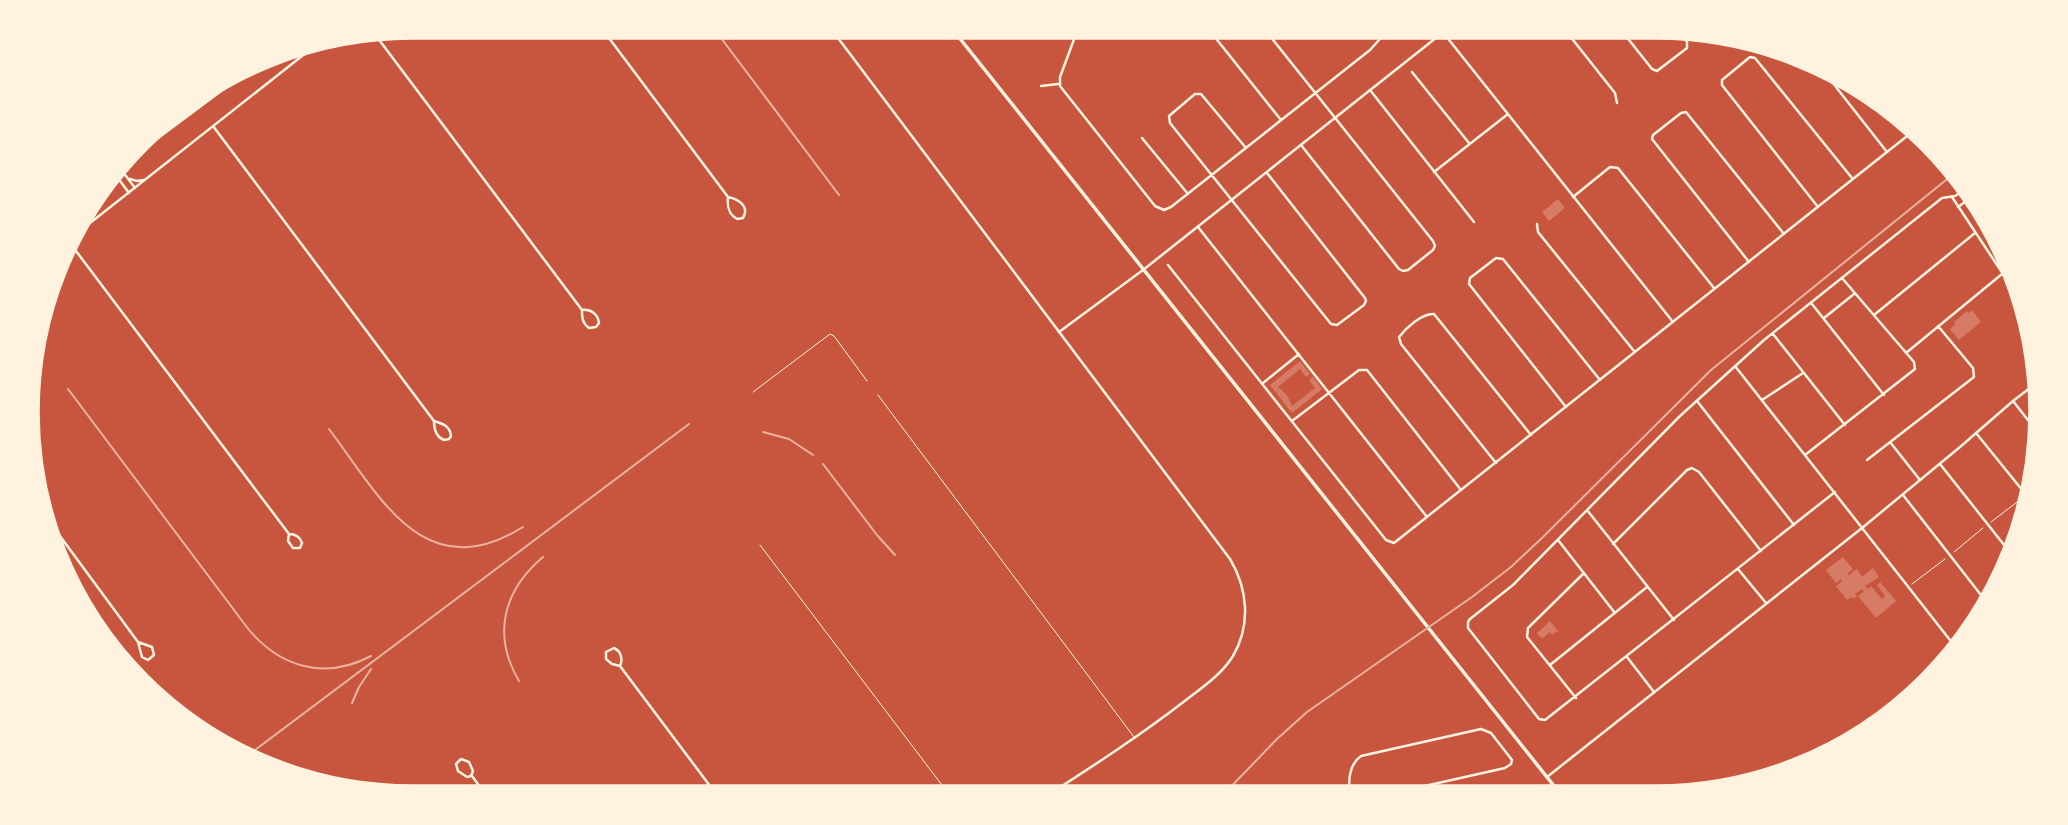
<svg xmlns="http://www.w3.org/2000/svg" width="2068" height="825" font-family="Cabin,sans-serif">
  <rect width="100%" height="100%" fill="#c8553d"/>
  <path fill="#d67c66" d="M 1558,199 L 1565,208 L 1549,221 L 1542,212 Z
    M 1972,310 L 1981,322 L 1959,340 L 1950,329 L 1955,324 L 1954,322 L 1967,311 L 1969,313 Z
    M 1300,361 L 1310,374 L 1306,377 L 1300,369 L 1278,387 L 1287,395 L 1292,406 L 1315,388 L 1309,380 L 1313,377 L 1322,389 L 1292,413 L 1270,385 Z
    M 1843,557 L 1853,569 L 1847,574 L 1849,575 L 1857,569 L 1862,577 L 1873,568 L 1879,577 L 1865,586 L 1868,589 L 1871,586 L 1882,599 L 1885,596 L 1877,585 L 1880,582 L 1896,601 L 1876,618 L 1858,596 L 1864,591 L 1862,589 L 1855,594 L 1857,596 L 1853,599 L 1852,597 L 1847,600 L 1836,586 L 1842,581 L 1841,579 L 1836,583 L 1826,570 Z
    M 1550,621 L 1558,631 L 1552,635 L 1550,632 L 1543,638 L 1540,637 L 1537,633 Z"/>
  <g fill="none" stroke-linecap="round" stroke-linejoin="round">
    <path stroke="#fff3e0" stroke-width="1" d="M 1991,522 L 2021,499
      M 1954,552 L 1983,528
      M 1912,584 L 1945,559"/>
    <path stroke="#fff3e0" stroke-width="1" d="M 753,392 L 830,334 L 834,336 L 867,381
      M 878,395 L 1134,737
      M 760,545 L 951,797"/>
    <path stroke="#fff3e0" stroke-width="2.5" d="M 600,26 L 728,197
      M 829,26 L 1230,559 C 1248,589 1251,625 1233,656 C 1222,674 1203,687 1186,700 C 1141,735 1093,766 1045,797
      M 1079,26 L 1060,77 L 1060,86 L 1155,206 L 1164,210 L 1171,207 L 1370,50 L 1379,40 L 1385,26
      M 1216,26 L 1210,31 L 1281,120
      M 1262,26 L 1433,241 L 1435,246 L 1433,250 L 1408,270 L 1403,271 L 1399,269 L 1301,145
      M 1438,26 L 1673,322
      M 1562,26 L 1615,93 L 1617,103
      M 1618,26 L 1652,69 L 1657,71 L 1687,48 L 1687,42 L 1678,30
      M 374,33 L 582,310
      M 1412,72 L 1469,143
      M 1825,73 L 1887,152
      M 1041,86 L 1058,84
      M 1370,90 L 1474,222
      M 213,126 L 434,421
      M 1142,138 L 1188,194
      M 1246,148 L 1201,94 L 1195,94 L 1169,116 L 1170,123 L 1331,324 L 1337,325 L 1364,305 L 1366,301 L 1365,298 L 1267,173
      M 120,168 L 135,188
      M 1434,172 L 1508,114
      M 115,174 L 129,193
      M 130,179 L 137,181 L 144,180
      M 728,197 C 738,199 750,206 743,218 L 737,219 C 728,214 727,206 728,197 Z
      M 1573,197 L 1610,167 L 1618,168 L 1714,288
      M 1952,197 L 2015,292
      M 1818,207 L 1722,85 L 1722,80 L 1750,57 L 1755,58 L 1852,178
      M 1958,207 L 1969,199
      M 1537,224 L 1538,232 L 1634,351
      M 1198,227 L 1427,517
      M 71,238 L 321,41
      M 70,243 L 289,534
      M 1749,262 L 1652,139 L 1653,135 L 1681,113 L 1686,112 L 1784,234
      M 1168,265 L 1386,540 L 1394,543 L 1916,129
      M 1812,304 L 1884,395
      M 582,310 C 591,309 598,314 599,323 L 596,327 L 589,328 C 582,323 582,317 582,310 Z
      M 1874,315 L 1975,233
      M 1824,318 L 1854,294
      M 1059,332 L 1143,270
      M 1773,334 L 1845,425
      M 1906,353 L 2002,274
      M 1735,366 L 1957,649
      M 1263,383 L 1299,354
      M 1762,400 L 1803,373
      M 1697,401 L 1794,525
      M 2013,401 L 2035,429
      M 1566,407 L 1469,284 L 1470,278 L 1496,258 L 1503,259 L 1600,380
      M 434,421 C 443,424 450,426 451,436 L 449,439 L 444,440 C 436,437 434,429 434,421 Z
      M 1292,421 L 1359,370 L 1367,370 L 1461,490
      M 1976,433 L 2027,496
      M 1890,442 L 1920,480
      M 1805,455 L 1915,369 L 1914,362 L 1842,278
      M 1867,460 L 1974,377 L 1973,368 L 1938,326
      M 1496,463 L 1401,344 L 1399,337 C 1406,328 1422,313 1434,314 L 1531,435
      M 1940,464 L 2012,555
      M 1835,492 L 1545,720 L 1539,719 L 1468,628 L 1468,622 L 1470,619 L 1513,585 L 1680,416 L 1764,340 L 1942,198 L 1955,196 L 1963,191
      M 1903,495 L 1988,604
      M 1587,510 L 1674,620
      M 46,517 L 138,642 L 142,657 L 148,660 L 154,655 L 152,647 L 138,642
      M 289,534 C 296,534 300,537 302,543 L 300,548 L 293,548 L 288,541 Z
      M 1558,540 L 1615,613
      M 1613,544 L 1687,470 L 1692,468 L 1699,472 L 1761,551
      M 1738,569 L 1766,603
      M 614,648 C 621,651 623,659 620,666 L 612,664 L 606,659 L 606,652 Z
      M 1627,657 L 1654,692
      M 1550,665 L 1647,587
      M 620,666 L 719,798
      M 1576,698 L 1527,637 L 1528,628 L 1584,573
      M 461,759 L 469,762 L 473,771 L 471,776 L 467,777 L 458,771 L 456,764 Z
      M 472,776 L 489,799
      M 1349,796 C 1349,782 1348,765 1361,756 L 1481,729 L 1491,733 L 1512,760 L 1511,764 L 1505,768 L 1398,792 L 1393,796
      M 1540,796 L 1553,784"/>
    <path stroke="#fff3e0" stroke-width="2.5" d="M 1143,270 L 1451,26
      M 1547,777 L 1862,528 L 1960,447 L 2013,401 L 2039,381"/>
    <path stroke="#fff3e0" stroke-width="3.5" d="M 950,26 L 1562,796
      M 151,130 L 177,111
      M 125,162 L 247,71"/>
    <path stroke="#e9b49f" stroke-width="2" d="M 712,26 L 839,195
      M 68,389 L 246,626 C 278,667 324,681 371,656
      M 329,429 C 381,498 424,588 523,527
      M 763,432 L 789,439 L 813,455
      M 823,464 L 877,535 L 895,555
      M 519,681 C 492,635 503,591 543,557
      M 352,703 L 359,687 L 371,669
      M 247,756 L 689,424
      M 1221,797 L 1277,739 L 1307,712 L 1472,597 L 1511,567 L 1543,537 L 1711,370 L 1951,176"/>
  </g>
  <path d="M0 0H2068V825H0ZM412 38H1656A374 374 0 0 1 2030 412V412A374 374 0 0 1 1656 786H412A374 374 0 0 1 38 412V412A374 374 0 0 1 412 38Z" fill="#fff3e0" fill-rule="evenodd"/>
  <path fill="none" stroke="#fff3e0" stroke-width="3.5" d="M412 38H1656A374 374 0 0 1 2030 412V412A374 374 0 0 1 1656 786H412A374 374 0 0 1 38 412V412A374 374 0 0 1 412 38Z"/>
</svg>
